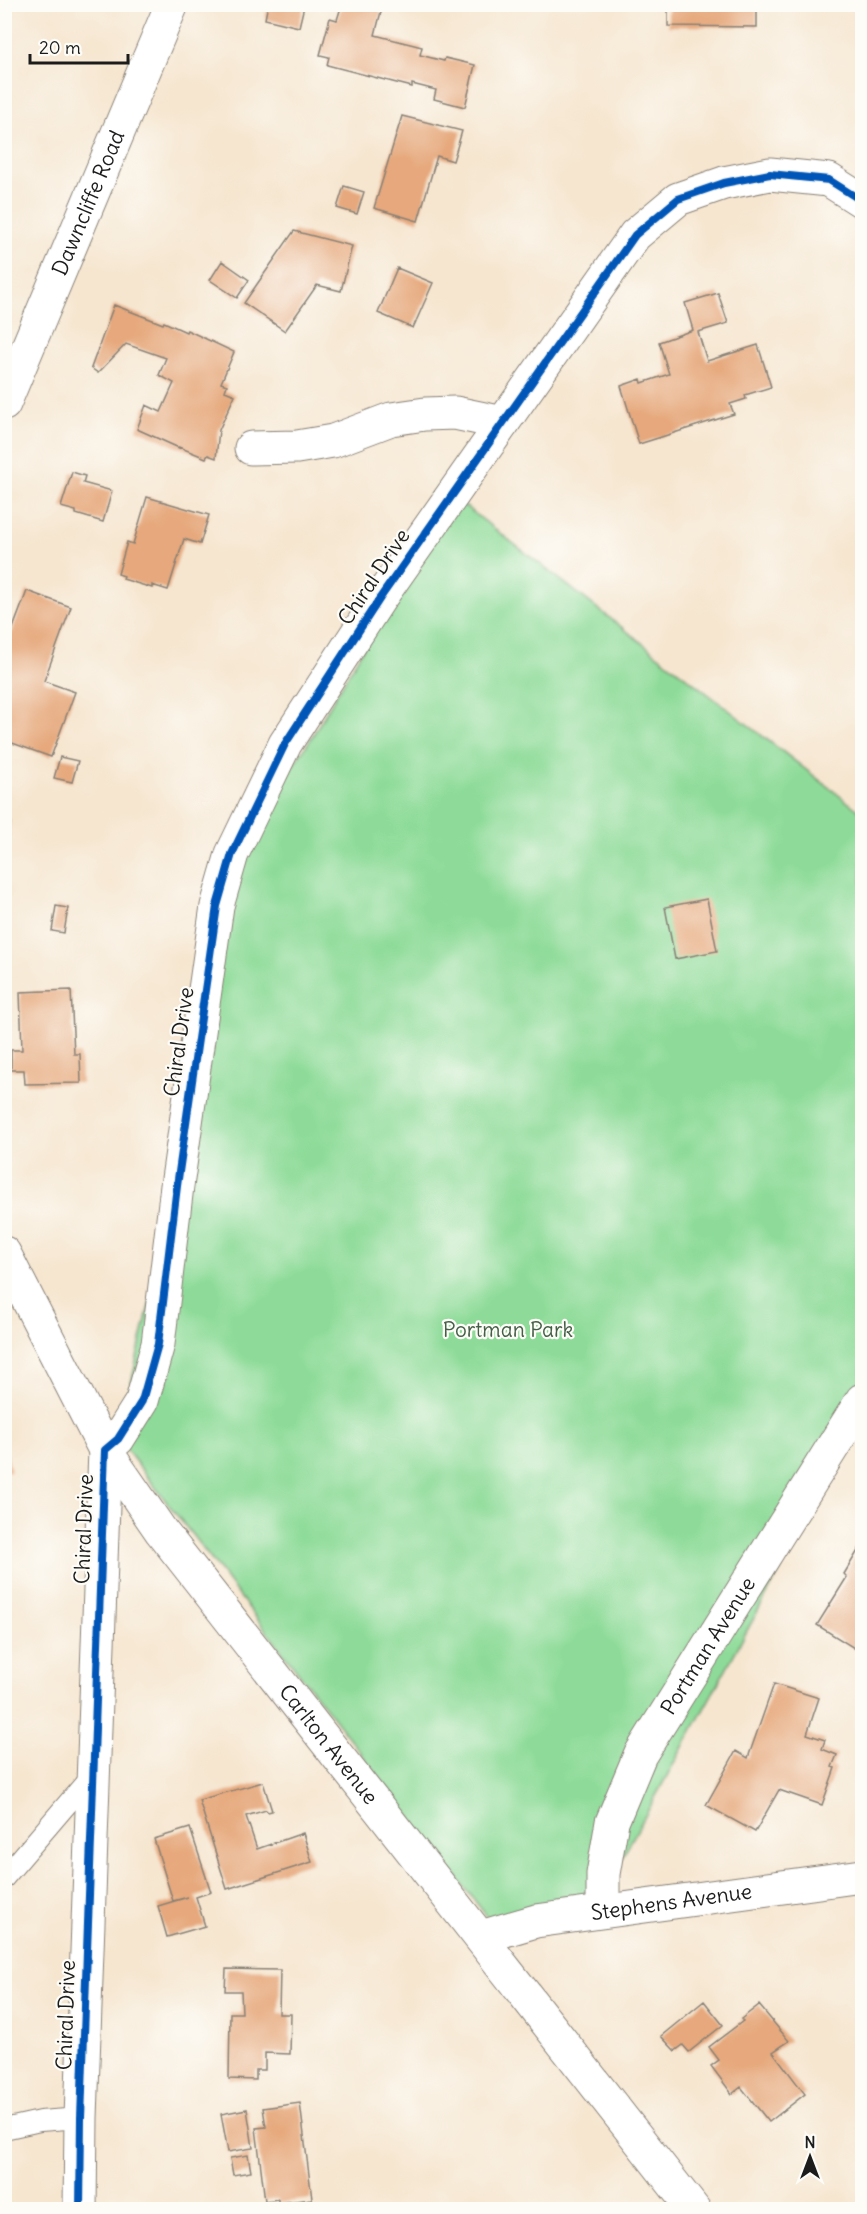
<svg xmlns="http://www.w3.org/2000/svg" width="867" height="2214" font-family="Delius,sans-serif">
  <rect width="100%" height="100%" fill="#fdfcf7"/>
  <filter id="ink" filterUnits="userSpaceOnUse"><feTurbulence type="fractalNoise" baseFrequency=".0167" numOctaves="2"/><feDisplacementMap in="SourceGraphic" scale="12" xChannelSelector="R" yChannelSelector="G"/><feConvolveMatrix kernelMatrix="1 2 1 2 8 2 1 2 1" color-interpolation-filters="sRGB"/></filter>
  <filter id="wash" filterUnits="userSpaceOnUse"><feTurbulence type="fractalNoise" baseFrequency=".008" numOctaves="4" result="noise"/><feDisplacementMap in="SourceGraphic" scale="24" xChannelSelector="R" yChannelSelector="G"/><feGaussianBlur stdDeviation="1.35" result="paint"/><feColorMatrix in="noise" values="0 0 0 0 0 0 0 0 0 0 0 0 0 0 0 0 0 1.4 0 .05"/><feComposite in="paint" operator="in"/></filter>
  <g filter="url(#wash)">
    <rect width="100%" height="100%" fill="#f6e6d0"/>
    <path fill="#8edb99" stroke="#557c5a" stroke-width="1.5" d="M 452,496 L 862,813 L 862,1422 L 603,1892 L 499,1932 L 118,1439 L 177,1186 L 232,854 L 310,740 Z"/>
    <g id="blocks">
      <path fill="#e6a87c" d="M 268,4 L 304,6 L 299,27 L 265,19 Z
        M 342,4 L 383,4 L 375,35 L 422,47 L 420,55 L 444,61 L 445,58 L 475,65 L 465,107 L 434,99 L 436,90 L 412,84 L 412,87 L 327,65 L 329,57 L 320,55 L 330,18 L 337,20 Z
        M 668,4 L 757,4 L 757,27 L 668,26 Z
        M 402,116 L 462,131 L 453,161 L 437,156 L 418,221 L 374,208 Z
        M 344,186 L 364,192 L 357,214 L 337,208 Z
        M 294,231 L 352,246 L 341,291 L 317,285 L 285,331 L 244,303 Z
        M 222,261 L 249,280 L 237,298 L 210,280 Z
        M 397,268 L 433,283 L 413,328 L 378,313 Z
        M 718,293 L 728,323 L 698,332 L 707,361 L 758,345 L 771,387 L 745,395 L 746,399 L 730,404 L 734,414 L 639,444 L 621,386 L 641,379 L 642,383 L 669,374 L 659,342 L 693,330 L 685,303 Z
        M 114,305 L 163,324 L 164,322 L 186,332 L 187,330 L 234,352 L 221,383 L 227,385 L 225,391 L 235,395 L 219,430 L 216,458 L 208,455 L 206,458 L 179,447 L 179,448 L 137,429 L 146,405 L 161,412 L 174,383 L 159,375 L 166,358 L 126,344 L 98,373 L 91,368 Z
        M 72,472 L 85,476 L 83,483 L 112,491 L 103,522 L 76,514 L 76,511 L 61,507 Z
        M 147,497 L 209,515 L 200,544 L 184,539 L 168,590 L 152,585 L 152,588 L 123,579 L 124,576 L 118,574 L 127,542 L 133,544 Z
        M 27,591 L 71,607 L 44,681 L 75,692 L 51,757 L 4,740 L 4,652 Z
        M 60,757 L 78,761 L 72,782 L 54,778 Z
        M 4,818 L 10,818 L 6,862 L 4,862 Z
        M 707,899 L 717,951 L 675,959 L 665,907 Z
        M 56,906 L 68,908 L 64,933 L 52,931 Z
        M 71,990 L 74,1054 L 80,1054 L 81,1083 L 25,1084 L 24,1070 L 11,1070 L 11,1050 L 22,1050 L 20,992 Z
        M 5,1446 L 11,1471 L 4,1472 L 4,1447 Z
        M 862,1544 L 862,1653 L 817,1625 L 847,1577 L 844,1574 Z
        M 774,1684 L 819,1698 L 807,1734 L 825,1740 L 822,1749 L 837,1755 L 832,1767 L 835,1768 L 822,1805 L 779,1790 L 755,1832 L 706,1805 L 736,1751 L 748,1758 Z
        M 263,1782 L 272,1811 L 268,1812 L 266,1810 L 246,1816 L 257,1849 L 303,1833 L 312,1862 L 227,1889 L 199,1800 Z
        M 190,1828 L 211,1892 L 196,1897 L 205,1926 L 167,1937 L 158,1906 L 188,1897 L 173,1901 L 154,1839 Z
        M 226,1969 L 280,1970 L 279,2014 L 291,2014 L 290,2054 L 265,2053 L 265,2070 L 256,2070 L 256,2080 L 229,2079 L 230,2013 L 242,2013 L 241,1991 L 225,1991 Z
        M 704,2001 L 723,2025 L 689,2052 L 683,2045 L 675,2051 L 661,2036 Z
        M 759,2005 L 789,2041 L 773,2052 L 805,2094 L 769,2122 L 741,2087 L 732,2094 L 711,2066 L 719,2060 L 709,2047 L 743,2021 L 741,2019 Z
        M 300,2103 L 312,2199 L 278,2203 L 278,2199 L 265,2201 L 256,2128 L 266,2127 L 263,2108 Z
        M 247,2109 L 253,2148 L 228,2152 L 221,2114 Z
        M 248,2155 L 251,2172 L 233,2175 L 230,2158 Z"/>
    </g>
  </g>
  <g filter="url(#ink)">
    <use href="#blocks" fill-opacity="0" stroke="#898176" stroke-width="1.5"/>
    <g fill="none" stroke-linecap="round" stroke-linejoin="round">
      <defs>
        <path id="lane" d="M 4,1878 L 92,1775
          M 4,2129 L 40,2121 L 81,2118"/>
        <g id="street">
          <path id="s1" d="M 4,404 L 172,4"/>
          <path d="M 251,448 L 297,447 L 333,441 L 391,419 L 425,414 L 455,413 L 503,423"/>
          <path id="s2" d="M 4,1253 L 105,1450 L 161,1531 L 694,2210"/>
          <path id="s3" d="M 603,1911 L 603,1874 L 612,1822 L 640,1755 L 862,1400"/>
          <path id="s4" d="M 481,1937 L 536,1921 L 862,1876"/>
          <path d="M 80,2210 L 81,2118 L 105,1450 L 118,1439 L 142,1401 L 158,1344 L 177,1186 L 217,906 L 232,854 L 285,744 L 380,598 L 635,235 L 678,199 L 724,183 L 770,174 L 829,180 L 862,201"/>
        </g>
      </defs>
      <use href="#lane" stroke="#898176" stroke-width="22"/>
      <use href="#street" stroke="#898176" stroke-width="35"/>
      <use href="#lane" stroke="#fff" stroke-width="20"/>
      <use href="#street" stroke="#fff" stroke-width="33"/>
      <defs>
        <path id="cycleway" d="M 80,2210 L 81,2118 L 105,1450 L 118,1439 L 142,1401 L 158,1344 L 177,1186 L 217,906 L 232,854 L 285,744 L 380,598 L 635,235 L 678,199 L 724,183 L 770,174 L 829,180 L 862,201"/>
      </defs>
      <use href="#cycleway" stroke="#fdfcf7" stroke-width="11"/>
      <use href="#cycleway" stroke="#0057b8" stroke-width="8"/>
    </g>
  </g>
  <g text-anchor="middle" stroke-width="4.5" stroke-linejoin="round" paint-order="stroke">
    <g font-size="21" fill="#1c1c1c" stroke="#fdfcf7">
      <text dy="7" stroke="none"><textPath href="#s1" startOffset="218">Dawncliffe Road</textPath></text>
      <text transform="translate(374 577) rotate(-56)" y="7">Chiral Drive</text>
      <text transform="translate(179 1042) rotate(-82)" y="7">Chiral Drive</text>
      <text transform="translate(84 1529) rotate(-88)" y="7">Chiral Drive</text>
      <text dy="7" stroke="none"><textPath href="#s3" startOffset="291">Portman Avenue</textPath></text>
      <text dy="7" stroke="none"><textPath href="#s2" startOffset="591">Carlton Avenue</textPath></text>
      <text dy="7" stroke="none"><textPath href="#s4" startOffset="194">Stephens Avenue</textPath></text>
      <text transform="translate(66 2015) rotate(-88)" y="7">Chiral Drive</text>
    </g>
    <g font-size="21" fill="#445f48" stroke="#fdfcf7">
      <text x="508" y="1337">Portman Park</text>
    </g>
  </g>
  <rect width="867" height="2214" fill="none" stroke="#fdfcf7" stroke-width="24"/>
  <g transform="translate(810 2157)" stroke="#fdfcf7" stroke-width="4.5" paint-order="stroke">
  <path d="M0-4.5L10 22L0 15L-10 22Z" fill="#1c1c1c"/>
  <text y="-9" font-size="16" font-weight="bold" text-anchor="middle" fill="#1c1c1c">N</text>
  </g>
  <path d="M30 54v9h98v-9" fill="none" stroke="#1c1c1c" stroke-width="3"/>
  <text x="39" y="54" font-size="18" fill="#1c1c1c" stroke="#fdfcf7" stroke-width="4.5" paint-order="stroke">20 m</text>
</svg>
